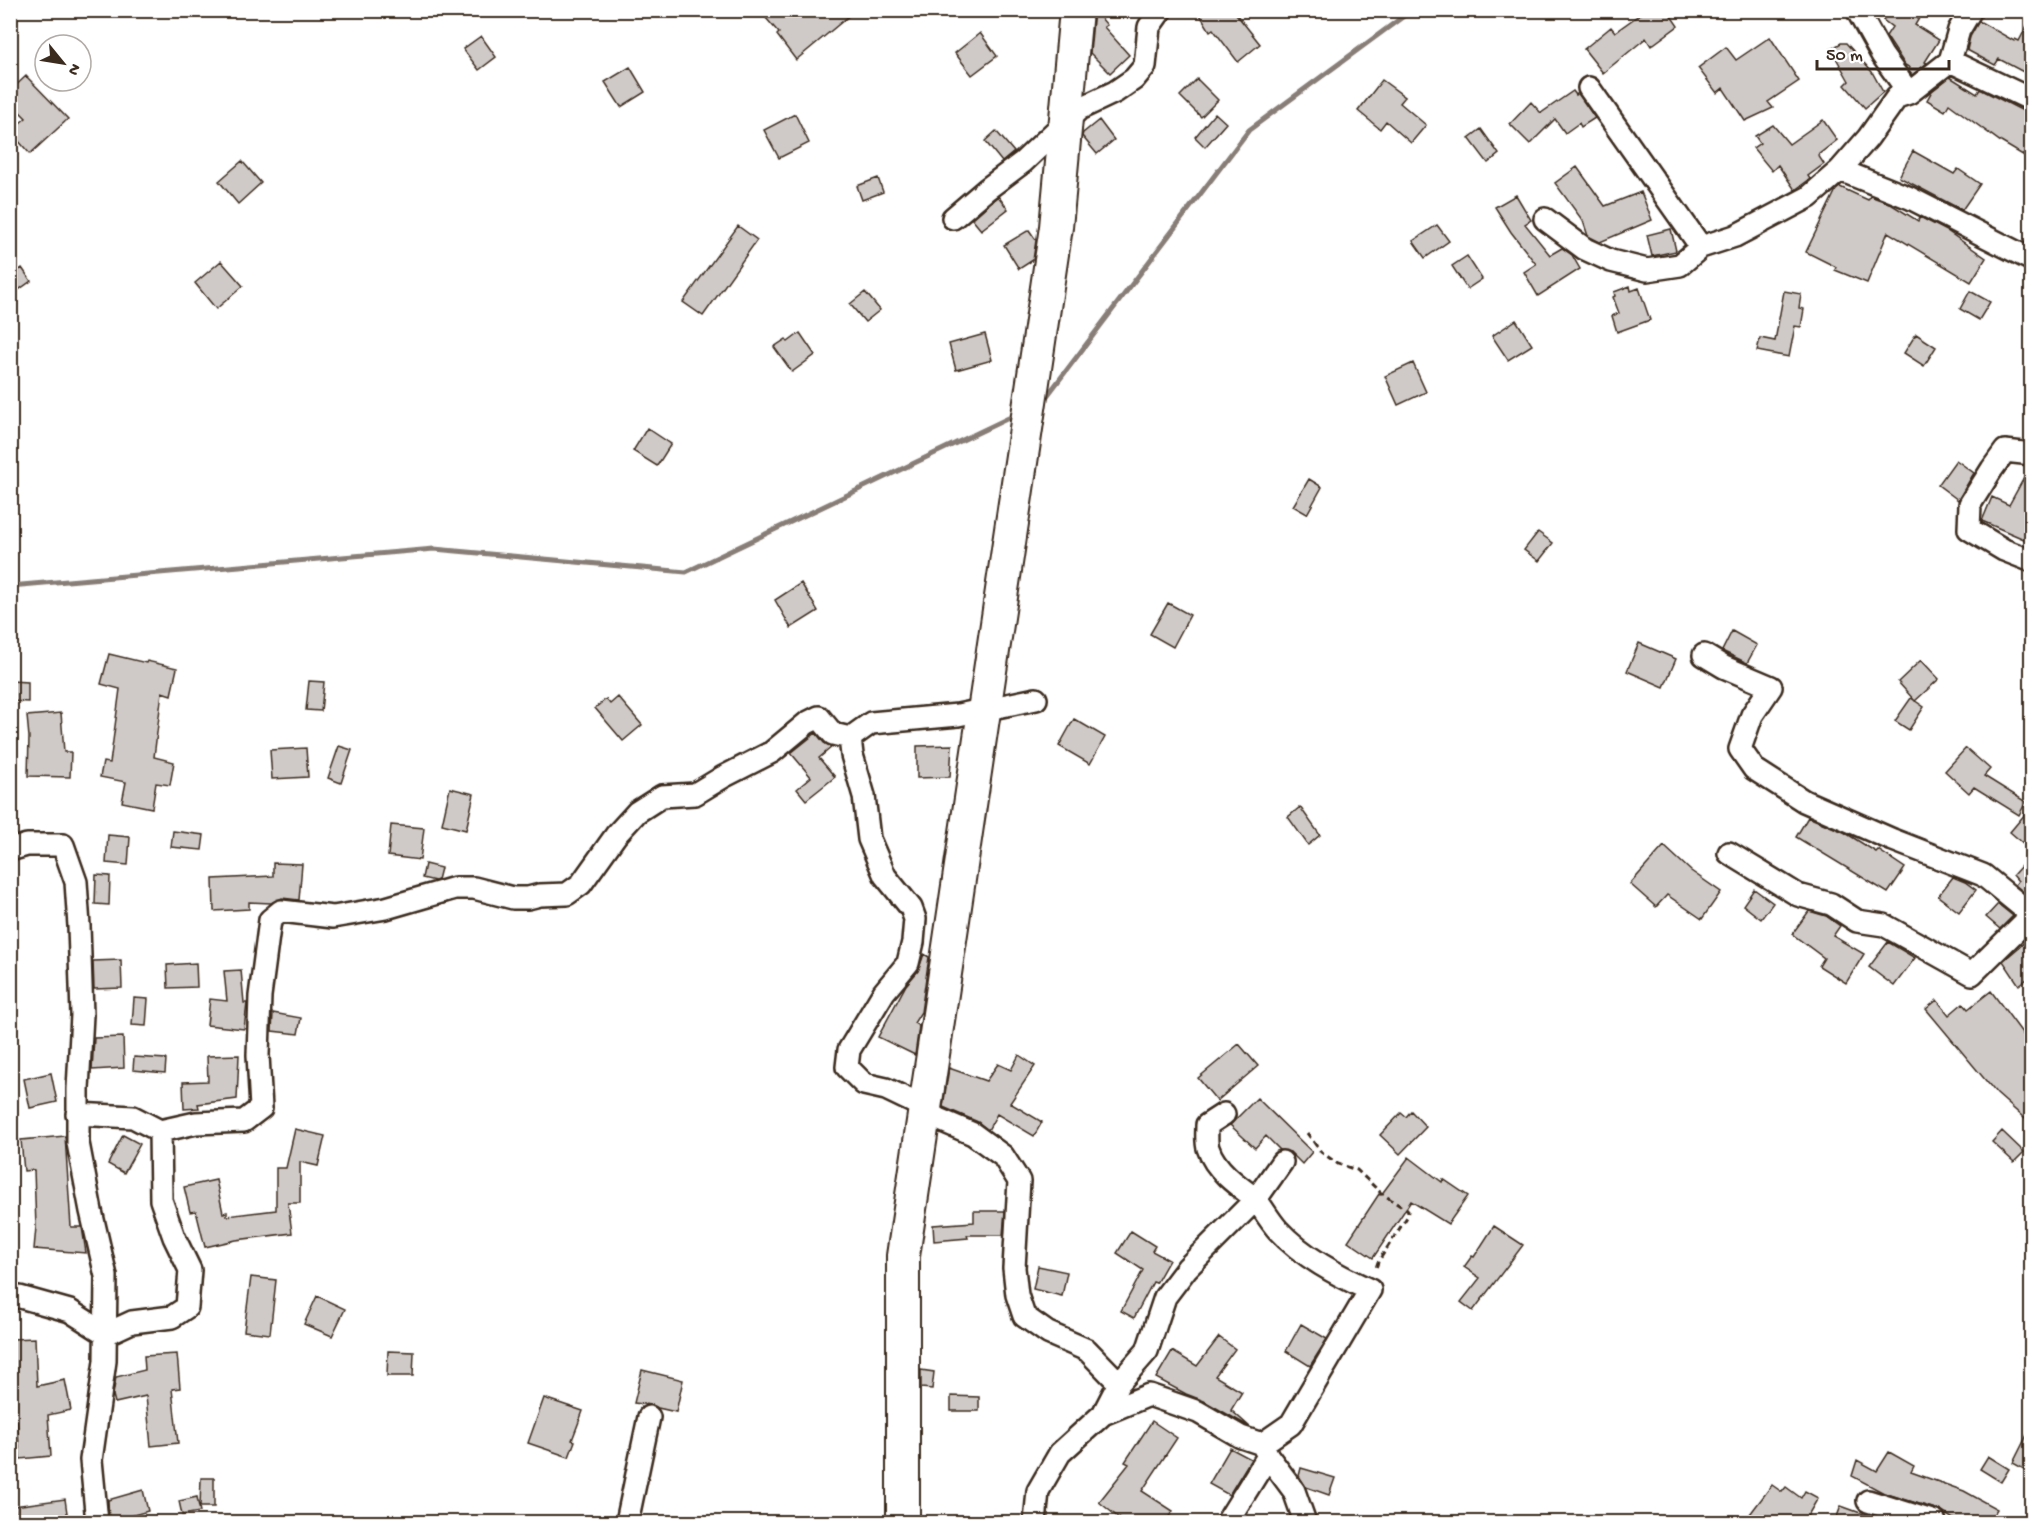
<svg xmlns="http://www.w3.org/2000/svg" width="2042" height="1533" font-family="'Gochi Hand',sans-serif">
  <rect width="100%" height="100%" fill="#fff"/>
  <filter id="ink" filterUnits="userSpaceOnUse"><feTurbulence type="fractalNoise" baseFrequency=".0167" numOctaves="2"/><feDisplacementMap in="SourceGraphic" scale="12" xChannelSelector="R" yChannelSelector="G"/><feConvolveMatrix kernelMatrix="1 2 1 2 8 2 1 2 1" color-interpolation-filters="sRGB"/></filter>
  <g filter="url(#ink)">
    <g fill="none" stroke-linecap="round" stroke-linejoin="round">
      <path stroke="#887e77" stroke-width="5" d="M 1044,400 L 1249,130 L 1412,10
        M 10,586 L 434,549 L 686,572 L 1017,414"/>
    </g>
    <path fill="#cfcac7" stroke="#3b2a1e" stroke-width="1.5" d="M 759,10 L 856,10 L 796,60 L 777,35 L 779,33 Z
      M 1094,10 L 1107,25 L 1104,27 L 1129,55 L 1110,73 L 1090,53 Z
      M 1197,10 L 1233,10 L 1260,44 L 1238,62 L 1213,29 L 1210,31 Z
      M 1646,10 L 1667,10 L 1678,26 L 1651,46 L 1646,38 L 1603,73 L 1584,49 L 1611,27 L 1615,32 Z
      M 1890,10 L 1924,10 L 1915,25 L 1939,40 L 1925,62 L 1927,63 L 1912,75 L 1908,70 L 1910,68 L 1905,65 L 1886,36 L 1892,27 L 1883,20 Z
      M 2031,18 L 2031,76 L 1999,59 L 1995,65 L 1967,50 L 1970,37 L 1979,21 L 2014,41 L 2015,39 L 2019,41 Z
      M 980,33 L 997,56 L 972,75 L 955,53 Z
      M 481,36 L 496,57 L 479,70 L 463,49 Z
      M 1770,37 L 1799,81 L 1768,102 L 1773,108 L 1745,121 L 1723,88 L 1717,93 L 1698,68 L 1726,47 L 1736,60 Z
      M 1841,43 L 1846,43 L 1872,72 L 1883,92 L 1865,108 L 1845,85 L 1849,81 L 1831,49 Z
      M 630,67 L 645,92 L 621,107 L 605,82 Z
      M 26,76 L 68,119 L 30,154 L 10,131 L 26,118 L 10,102 L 10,91 Z
      M 1950,77 L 1977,94 L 1980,89 L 2031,115 L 2031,160 L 2001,142 L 1949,104 L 1945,111 L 1927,100 L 1932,91 Z
      M 1197,79 L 1218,100 L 1201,117 L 1180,96 Z
      M 1382,80 L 1405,97 L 1400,103 L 1426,125 L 1411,143 L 1386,121 L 1380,129 L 1358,111 Z
      M 1573,91 L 1576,95 L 1578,93 L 1595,118 L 1581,127 L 1579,123 L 1565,133 L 1555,119 L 1530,144 L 1510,124 L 1531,102 L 1541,113 Z
      M 1215,113 L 1226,123 L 1205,147 L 1195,137 Z
      M 795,114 L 809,143 L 779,158 L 764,130 Z
      M 1099,120 L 1114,140 L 1097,154 L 1082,136 L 1083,133 Z
      M 1823,120 L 1837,140 L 1818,155 L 1824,164 L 1808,176 L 1810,179 L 1795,190 L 1778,165 L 1772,171 L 1753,148 L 1760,143 L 1755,136 L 1773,125 L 1789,144 Z
      M 1481,129 L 1499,154 L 1488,163 L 1469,138 Z
      M 996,131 L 1014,152 L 1002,162 L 985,141 Z
      M 1913,151 L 1954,174 L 1958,169 L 1980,184 L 1962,210 L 1899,177 Z
      M 242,161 L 261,183 L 238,204 L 219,181 Z
      M 1577,167 L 1605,206 L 1641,192 L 1652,220 L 1600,242 L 1588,236 L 1583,221 L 1555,183 Z
      M 878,178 L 883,192 L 862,200 L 857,186 Z
      M 1840,187 L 1868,200 L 1870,196 L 1889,203 L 1918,221 L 1920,217 L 1947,231 L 1986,258 L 1971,282 L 1888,232 L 1867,283 L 1835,270 L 1836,267 L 1806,252 L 1836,190 Z
      M 1516,195 L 1531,220 L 1525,224 L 1550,255 L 1562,248 L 1572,255 L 1580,269 L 1538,296 L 1524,272 L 1536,264 L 1511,232 L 1495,207 Z
      M 998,196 L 1008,209 L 981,230 L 972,219 Z
      M 1437,225 L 1449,241 L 1425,258 L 1413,241 Z
      M 738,226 L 757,240 L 703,316 L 683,302 Z
      M 1671,229 L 1676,251 L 1652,256 L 1647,235 Z
      M 1029,230 L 1036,240 L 1033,260 L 1019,269 L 1004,245 Z
      M 1467,256 L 1482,279 L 1467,289 L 1452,266 Z
      M 221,261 L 243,286 L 216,309 L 195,283 Z
      M 22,268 L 31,281 L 10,296 L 10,277 Z
      M 1630,286 L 1631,291 L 1639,288 L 1650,320 L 1617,332 L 1612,316 L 1619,313 L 1613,297 L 1615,296 L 1614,292 Z
      M 1784,291 L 1801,294 L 1799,308 L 1804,309 L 1801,327 L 1795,326 L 1789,357 L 1757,351 L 1760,338 L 1775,341 Z
      M 1970,291 L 1990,302 L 1979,320 L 1960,309 Z
      M 865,292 L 880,310 L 865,322 L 850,304 Z
      M 1516,320 L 1532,345 L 1508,360 L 1492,336 Z
      M 800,333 L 815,355 L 792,372 L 774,347 L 786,339 L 788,342 Z
      M 985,334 L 992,360 L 956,370 L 949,344 Z
      M 1916,334 L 1936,347 L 1924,366 L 1904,353 Z
      M 1413,363 L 1426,392 L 1398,405 L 1385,376 Z
      M 647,428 L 671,444 L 657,466 L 633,451 Z
      M 1956,460 L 1974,473 L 1958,500 L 1938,485 Z
      M 2030,467 L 2031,467 L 2031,542 L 1982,521 L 1992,497 L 2009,505 Z
      M 1309,479 L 1322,487 L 1307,514 L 1293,506 Z
      M 1538,532 L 1553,543 L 1539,561 L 1524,550 Z
      M 801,583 L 818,611 L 791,628 L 775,600 Z
      M 1168,603 L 1190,615 L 1173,647 L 1150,634 Z
      M 1732,631 L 1757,645 L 1747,663 L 1722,651 Z
      M 1639,643 L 1676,659 L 1664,687 L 1627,671 Z
      M 109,654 L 146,663 L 147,661 L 177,668 L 171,695 L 162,692 L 154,757 L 174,762 L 170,785 L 156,783 L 152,808 L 122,802 L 126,782 L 100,777 L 103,762 L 110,763 L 120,689 L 101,684 Z
      M 1921,660 L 1939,679 L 1915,701 L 1898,682 Z
      M 10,681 L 28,682 L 28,702 L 10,701 Z
      M 309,681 L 324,682 L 321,711 L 306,710 Z
      M 618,697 L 642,725 L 623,741 L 595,708 L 606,699 L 610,704 Z
      M 1911,698 L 1924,707 L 1909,730 L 1895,721 Z
      M 61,713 L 64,752 L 71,752 L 70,777 L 28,776 L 29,737 L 27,716 Z
      M 1074,719 L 1105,737 L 1090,764 L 1059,746 Z
      M 816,733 L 824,743 L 832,747 L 819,758 L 835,777 L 806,800 L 797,789 L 811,777 L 791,753 Z
      M 952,745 L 950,777 L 917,778 L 917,746 Z
      M 339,746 L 352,750 L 341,783 L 328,778 Z
      M 306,748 L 308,777 L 272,779 L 270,750 Z
      M 1966,748 L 1990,769 L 1984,776 L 2026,802 L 2019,815 L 1974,787 L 1969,793 L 1945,771 Z
      M 450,788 L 474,794 L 466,830 L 442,824 Z
      M 1300,807 L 1320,835 L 1308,845 L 1288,817 Z
      M 2031,807 L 2031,850 L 2010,832 Z
      M 1808,817 L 1844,832 L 1876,852 L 1878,850 L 1905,868 L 1888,893 L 1796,837 Z
      M 391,825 L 424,828 L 420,860 L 388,856 Z
      M 173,831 L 204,835 L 202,850 L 171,847 Z
      M 108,835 L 130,837 L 128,865 L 106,863 Z
      M 1664,846 L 1691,871 L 1721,892 L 1702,919 L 1667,895 L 1656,907 L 1630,884 Z
      M 2031,855 L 2031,898 L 2015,885 L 2018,881 L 2013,875 Z
      M 273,863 L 302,864 L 299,900 L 282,898 L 271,903 L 249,902 L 249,909 L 214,911 L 213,879 L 273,876 Z
      M 425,864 L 441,868 L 438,880 L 435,881 L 422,878 Z
      M 96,875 L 110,876 L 109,905 L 95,904 Z
      M 1953,877 L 1965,882 L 1976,890 L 1959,912 L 1938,896 Z
      M 1754,889 L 1773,903 L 1761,919 L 1743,905 Z
      M 1998,904 L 2013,916 L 2000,929 L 1986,917 Z
      M 1809,911 L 1826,916 L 1840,926 L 1833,936 L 1864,954 L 1846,983 L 1819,966 L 1824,958 L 1792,934 Z
      M 2031,937 L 2031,976 L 2019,985 L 2003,961 Z
      M 1888,942 L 1915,958 L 1894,986 L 1869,967 Z
      M 924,954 L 929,957 L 921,1012 L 914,1023 L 919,1026 L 915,1055 L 878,1037 L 906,985 L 918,971 Z
      M 121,960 L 122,988 L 94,989 L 93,961 Z
      M 196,963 L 197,987 L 168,988 L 167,965 Z
      M 241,970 L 244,1003 L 247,1003 L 244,1029 L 207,1025 L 210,999 L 227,1001 L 224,971 Z
      M 1991,991 L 2031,1045 L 2031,1124 L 1997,1094 L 1926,1009 L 1937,1000 L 1949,1015 L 1963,1003 L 1968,1009 Z
      M 134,998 L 148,999 L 146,1026 L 132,1025 Z
      M 273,1013 L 301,1018 L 298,1034 L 272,1031 Z
      M 123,1037 L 124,1068 L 92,1070 L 94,1038 Z
      M 1239,1044 L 1258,1066 L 1217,1101 L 1198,1078 Z
      M 239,1055 L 237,1099 L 198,1104 L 199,1108 L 184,1109 L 183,1082 L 208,1081 L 207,1056 Z
      M 1019,1055 L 1035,1066 L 1010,1103 L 1042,1122 L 1034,1136 L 997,1114 L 988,1130 L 978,1122 L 943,1107 L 949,1068 L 986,1081 L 998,1064 L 1011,1070 Z
      M 134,1057 L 166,1059 L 165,1073 L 133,1070 Z
      M 51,1073 L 57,1102 L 30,1108 L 24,1079 Z
      M 1257,1098 L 1312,1152 L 1302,1164 L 1290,1152 L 1280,1150 L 1266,1136 L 1255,1148 L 1230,1125 Z
      M 1411,1111 L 1426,1127 L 1400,1154 L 1380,1135 L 1401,1113 L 1406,1117 Z
      M 295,1129 L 325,1136 L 318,1166 L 300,1162 L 300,1203 L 288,1203 L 292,1233 L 236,1240 L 205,1247 L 196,1211 L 190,1212 L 184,1187 L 216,1180 L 223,1213 L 227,1212 L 227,1216 L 276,1210 L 276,1168 L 286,1168 Z
      M 2002,1131 L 2024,1152 L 2014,1162 L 1992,1142 Z
      M 123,1135 L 140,1144 L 124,1173 L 108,1164 Z
      M 65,1136 L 71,1227 L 82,1227 L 86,1253 L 34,1249 L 36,1227 L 34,1170 L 24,1171 L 21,1140 Z
      M 1409,1157 L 1442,1182 L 1443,1179 L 1468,1196 L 1448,1224 L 1411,1201 L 1373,1258 L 1348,1241 L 1379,1194 L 1381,1195 Z
      M 974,1211 L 1005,1211 L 1003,1235 L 967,1235 L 968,1238 L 934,1241 L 933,1225 L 974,1222 Z
      M 1494,1226 L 1523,1245 L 1473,1311 L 1461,1302 L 1480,1278 L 1464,1267 L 1472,1256 L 1474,1257 Z
      M 1131,1231 L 1155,1246 L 1152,1251 L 1169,1260 L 1156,1283 L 1153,1282 L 1134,1318 L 1121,1311 L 1143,1270 L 1117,1253 Z
      M 1038,1266 L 1067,1272 L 1062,1296 L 1033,1289 Z
      M 251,1277 L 276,1280 L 270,1334 L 244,1331 Z
      M 317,1296 L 345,1309 L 332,1336 L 304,1324 Z
      M 1301,1324 L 1327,1339 L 1310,1366 L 1286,1351 Z
      M 1219,1337 L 1235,1349 L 1215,1376 L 1242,1392 L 1231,1410 L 1250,1427 L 1204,1401 L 1186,1394 L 1156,1378 L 1172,1351 L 1197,1366 Z
      M 35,1338 L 37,1386 L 65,1380 L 71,1410 L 48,1415 L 51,1456 L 20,1459 L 17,1421 L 10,1423 L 10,1392 L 14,1391 L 12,1339 Z
      M 388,1351 L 414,1352 L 413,1376 L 387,1376 Z
      M 177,1354 L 180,1388 L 172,1389 L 178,1443 L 151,1446 L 146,1396 L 115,1403 L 113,1395 L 116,1377 L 145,1370 L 144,1356 Z
      M 642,1370 L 683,1380 L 676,1412 L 658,1408 L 652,1405 L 634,1403 Z
      M 921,1370 L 934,1372 L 932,1389 L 921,1388 Z
      M 951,1396 L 979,1397 L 979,1411 L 951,1411 Z
      M 544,1398 L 583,1411 L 572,1440 L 575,1441 L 569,1457 L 528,1443 Z
      M 1152,1421 L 1177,1438 L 1142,1491 L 1173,1511 L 1165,1522 L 1124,1522 L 1099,1502 L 1129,1464 L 1125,1462 Z
      M 2031,1427 L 2031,1473 L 2013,1463 Z
      M 1230,1448 L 1251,1459 L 1229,1495 L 1209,1484 Z
      M 1889,1452 L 1914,1466 L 1911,1472 L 1964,1491 L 1997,1509 L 1989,1522 L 1958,1522 L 1939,1510 L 1884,1493 L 1852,1476 L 1857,1460 L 1877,1471 Z
      M 1988,1456 L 2009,1469 L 2001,1482 L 1980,1469 Z
      M 1301,1468 L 1335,1478 L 1329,1495 L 1306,1487 L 1299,1476 Z
      M 201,1478 L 214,1478 L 214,1507 L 200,1507 Z
      M 1772,1485 L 1782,1492 L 1786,1487 L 1801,1498 L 1805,1491 L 1818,1498 L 1804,1522 L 1744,1522 Z
      M 143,1490 L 148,1511 L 109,1522 L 108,1500 Z
      M 197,1497 L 200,1512 L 182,1515 L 179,1501 Z
      M 65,1499 L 68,1520 L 49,1522 L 17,1522 L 14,1506 Z
      M 1841,1506 L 1880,1520 L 1894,1522 L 1835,1522 Z"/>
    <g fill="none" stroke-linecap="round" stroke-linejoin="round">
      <defs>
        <path id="minor" d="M 1950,61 L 1959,30 L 1971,10
          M 1589,88 L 1701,247
          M 1909,93 L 1950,61 L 2032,100
          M 1840,170 L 1910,198 L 2032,260
          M 953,218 L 987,189 L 1023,162 L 1079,109 L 1115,92 L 1134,79 L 1145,66 L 1149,27 L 1161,10
          M 1545,219 L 1585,249 L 1611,261 L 1647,270 L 1680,265 L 1701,247 L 1735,236 L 1809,197 L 1840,170 L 1868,138 L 1897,97 L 1909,93 L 1882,55 L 1857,10
          M 2032,454 L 2005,451 L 1992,469 L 1970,504 L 1969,529 L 2004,550 L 2032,561
          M 1704,655 L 1724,667 L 1771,687 L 1752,715 L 1740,749 L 1754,769 L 1804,801 L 1893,840 L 1983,875 L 2032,915
          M 850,738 L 871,723 L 958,715 L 1036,699
          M 10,850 L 27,845 L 63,845 L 76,882 L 79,926 L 82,1015 L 78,1089 L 78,1143 L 91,1211 L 106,1276 L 105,1361 L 91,1460 L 97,1522
          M 1729,853 L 1798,895 L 1831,904 L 1857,921 L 1884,925 L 1972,974 L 2032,915
          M 1224,1114 L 1207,1125 C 1207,1132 1206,1142 1208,1148 C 1215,1170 1238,1186 1256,1199 L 1282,1162
          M 160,1131 L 196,1123 L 244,1121 L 261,1108 L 258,1055 L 260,996 L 270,920 L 281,911 L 333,917 L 386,908 L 455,888 L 474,888 L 513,898 L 528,898 L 540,895 L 567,894 L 581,884 L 616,835 L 637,812 L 662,796 L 695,794 L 723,777 L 772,752 L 807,723 L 819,717 L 833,734 L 850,738 L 852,755 L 864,796 L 869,839 L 885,876 L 911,908 L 915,919 L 913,942 L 908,963 L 884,992 L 849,1050 L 847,1067 L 864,1084 L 886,1089 L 913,1102 L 938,1119 L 973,1134 L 1003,1156 L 1019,1181 L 1014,1268 L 1017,1295 L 1024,1316 L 1048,1333 L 1087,1350 L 1119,1383 L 1103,1414 L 1060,1453 L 1038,1491 L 1035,1522
          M 10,1297 L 20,1297 L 70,1311 L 106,1334 L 132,1322 L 172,1317 L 187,1307 L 190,1270 L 174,1237 L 161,1200 L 160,1131 L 133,1117 L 77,1114
          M 1103,1414 L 1149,1395 L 1198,1412 L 1241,1437 L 1262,1444 L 1291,1424 L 1370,1290 C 1337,1275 1303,1257 1278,1230 C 1270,1221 1263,1209 1256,1199 L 1187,1268 L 1165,1297 L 1147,1351 L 1119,1383
          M 1262,1444 L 1268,1456 L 1294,1491 L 1305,1522
          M 1868,1501 L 1935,1522
          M 627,1522 L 649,1417
          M 1227,1522 L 1268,1456"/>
        <path id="highway" d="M 903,1522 L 903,1256 L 1056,227 L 1076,10"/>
      </defs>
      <use href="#minor" stroke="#3b2a1e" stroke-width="26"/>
      <use href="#highway" stroke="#3b2a1e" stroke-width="36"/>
      <path stroke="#3b2a1e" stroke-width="3" stroke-dasharray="6 4.5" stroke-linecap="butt" d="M 1307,1133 L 1321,1152 L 1338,1164 L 1357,1170 L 1381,1193 L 1408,1211 L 1407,1217 L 1378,1262 L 1375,1271"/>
      <use href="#minor" stroke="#fff" stroke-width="21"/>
      <use href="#highway" stroke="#fff" stroke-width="32"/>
    </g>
  </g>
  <rect width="2042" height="1533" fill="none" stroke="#fff" stroke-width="36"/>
  <rect x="18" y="18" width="2006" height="1497" fill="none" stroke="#3b2a1e" stroke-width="2" filter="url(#ink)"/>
  <g transform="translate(63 63) rotate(120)"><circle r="28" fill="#ffffff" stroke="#b1aaa5" stroke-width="1.5"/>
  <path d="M0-4.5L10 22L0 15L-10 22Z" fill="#3b2a1e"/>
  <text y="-9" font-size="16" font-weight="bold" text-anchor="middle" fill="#3b2a1e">N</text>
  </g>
  <path d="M1817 60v9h132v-9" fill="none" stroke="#3b2a1e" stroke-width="3"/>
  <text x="1826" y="60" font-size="18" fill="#3b2a1e" stroke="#ffffff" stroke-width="4.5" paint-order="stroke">50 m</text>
</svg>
